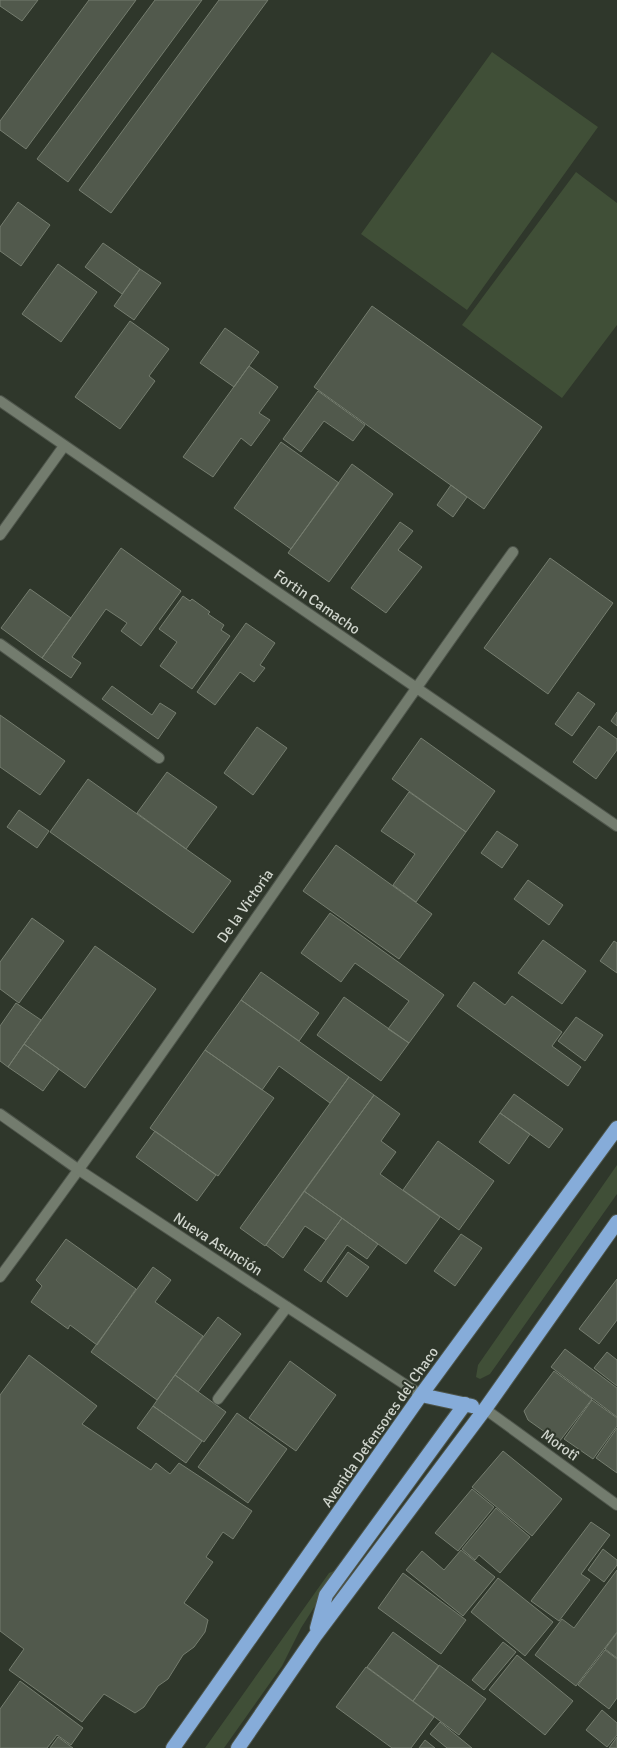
<svg xmlns="http://www.w3.org/2000/svg" width="617" height="1748" font-family="Signika,sans-serif">
  <rect width="100%" height="100%" fill="#2f372b"/>
  <path fill="#404f37" d="M 492,52 L 598,127 L 467,310 L 361,234 Z
    M 576,172 L 617,203 L 617,325 L 562,398 L 462,325 Z
    M 617,1165 L 617,1194 L 490,1374 L 480,1379 L 476,1377 L 478,1365 Z
    M 334,1571 L 334,1576 L 301,1628 L 282,1666 L 224,1748 L 205,1748 L 329,1573 Z"/>
  <path fill="#51594c" stroke="#757d6f" d="M 0,0 L 38,0 L 22,21 L 0,6 Z
    M 89,0 L 136,0 L 26,149 L 0,130 L 0,121 Z
    M 155,0 L 202,0 L 68,182 L 37,159 Z
    M 219,0 L 268,0 L 111,213 L 79,190 Z
    M 18,202 L 50,225 L 21,266 L 0,251 L 0,227 Z
    M 103,243 L 140,269 L 122,294 L 85,267 Z
    M 58,264 L 97,292 L 61,342 L 22,314 Z
    M 140,269 L 161,283 L 134,320 L 114,306 Z
    M 372,306 L 542,427 L 484,509 L 314,387 Z
    M 130,321 L 169,349 L 149,376 L 155,381 L 120,429 L 75,397 Z
    M 225,328 L 259,352 L 234,387 L 200,363 Z
    M 249,366 L 278,387 L 259,413 L 270,420 L 251,446 L 241,438 L 213,477 L 183,457 Z
    M 318,391 L 365,425 L 353,441 L 324,421 L 301,452 L 283,439 Z
    M 281,442 L 339,483 L 291,549 L 234,508 Z
    M 352,464 L 393,494 L 329,582 L 288,553 Z
    M 451,485 L 467,497 L 453,517 L 437,505 Z
    M 400,522 L 413,531 L 398,550 L 422,567 L 386,613 L 351,588 Z
    M 121,548 L 181,591 L 141,646 L 121,631 L 127,623 L 106,609 L 72,657 L 81,663 L 71,678 L 42,658 Z
    M 550,558 L 613,603 L 548,694 L 484,648 Z
    M 30,589 L 71,618 L 42,658 L 1,628 Z
    M 183,596 L 190,601 L 192,599 L 210,612 L 208,614 L 224,625 L 221,630 L 230,636 L 192,689 L 160,666 L 177,642 L 159,629 Z
    M 246,623 L 275,643 L 260,665 L 265,668 L 254,682 L 240,672 L 215,705 L 197,692 Z
    M 112,686 L 152,715 L 160,703 L 176,713 L 158,739 L 102,699 Z
    M 578,692 L 595,704 L 572,736 L 555,724 Z
    M 617,712 L 617,726 L 611,721 Z
    M 0,715 L 65,761 L 40,795 L 0,767 Z
    M 599,726 L 617,739 L 617,750 L 596,779 L 573,762 Z
    M 257,727 L 287,748 L 253,795 L 224,773 Z
    M 421,738 L 495,791 L 466,832 L 392,779 Z
    M 167,772 L 217,807 L 186,849 L 137,813 Z
    M 88,779 L 231,881 L 193,933 L 50,832 Z
    M 409,792 L 466,832 L 416,902 L 393,885 L 415,854 L 381,831 Z
    M 19,810 L 49,831 L 37,848 L 7,827 Z
    M 497,831 L 518,845 L 502,868 L 481,853 Z
    M 336,845 L 432,914 L 399,959 L 303,891 Z
    M 528,880 L 563,905 L 549,925 L 514,899 Z
    M 330,913 L 444,995 L 409,1043 L 388,1029 L 409,1001 L 355,963 L 341,982 L 301,953 Z
    M 32,918 L 64,941 L 19,1003 L 0,989 L 0,962 Z
    M 543,940 L 586,971 L 562,1004 L 518,973 Z
    M 614,941 L 617,943 L 617,973 L 600,961 Z
    M 95,946 L 156,989 L 85,1088 L 24,1044 Z
    M 261,972 L 319,1013 L 299,1041 L 241,1000 Z
    M 474,982 L 505,1005 L 512,996 L 562,1032 L 552,1046 L 581,1067 L 568,1086 L 457,1006 Z
    M 344,997 L 409,1043 L 381,1081 L 317,1035 Z
    M 241,1000 L 349,1077 L 330,1103 L 279,1066 L 262,1090 L 205,1050 Z
    M 16,1003 L 41,1020 L 8,1067 L 0,1061 L 0,1026 Z
    M 576,1017 L 603,1035 L 585,1061 L 558,1041 Z
    M 24,1044 L 59,1069 L 43,1091 L 8,1067 Z
    M 205,1050 L 274,1098 L 218,1176 L 150,1128 Z
    M 349,1077 L 374,1095 L 265,1246 L 240,1228 Z
    M 514,1094 L 563,1129 L 549,1148 L 500,1113 Z
    M 374,1095 L 400,1114 L 381,1141 L 396,1152 L 380,1174 L 440,1217 L 406,1264 L 304,1191 Z
    M 500,1113 L 530,1134 L 509,1164 L 479,1142 Z
    M 155,1131 L 216,1175 L 197,1201 L 136,1157 Z
    M 438,1141 L 494,1181 L 459,1230 L 403,1190 Z
    M 304,1191 L 342,1218 L 326,1240 L 305,1226 L 283,1258 L 266,1245 Z
    M 342,1218 L 378,1244 L 367,1259 L 347,1245 L 321,1282 L 304,1270 Z
    M 461,1234 L 482,1248 L 455,1286 L 434,1271 Z
    M 66,1239 L 136,1289 L 97,1345 L 70,1325 L 68,1329 L 31,1302 L 42,1286 L 36,1280 Z
    M 348,1252 L 369,1267 L 347,1297 L 327,1282 Z
    M 153,1267 L 171,1280 L 155,1302 L 203,1336 L 157,1400 L 91,1352 Z
    M 617,1279 L 617,1320 L 599,1344 L 579,1329 Z
    M 218,1317 L 241,1334 L 198,1392 L 175,1375 Z
    M 565,1349 L 617,1388 L 617,1417 L 551,1367 Z
    M 607,1352 L 617,1360 L 617,1386 L 594,1368 Z
    M 29,1355 L 97,1406 L 82,1424 L 151,1470 L 156,1463 L 170,1474 L 179,1463 L 252,1511 L 233,1539 L 223,1532 L 206,1557 L 213,1562 L 184,1603 L 208,1620 L 205,1632 L 194,1647 L 183,1655 L 168,1679 L 158,1686 L 144,1707 L 135,1713 L 104,1694 L 82,1722 L 9,1670 L 24,1649 L 0,1631 L 0,1395 Z
    M 290,1361 L 336,1395 L 296,1451 L 249,1418 Z
    M 554,1371 L 592,1399 L 559,1442 L 528,1420 L 524,1411 Z
    M 175,1375 L 226,1412 L 204,1442 L 153,1406 Z
    M 592,1400 L 617,1418 L 617,1426 L 593,1459 L 564,1439 Z
    M 153,1406 L 202,1441 L 186,1463 L 137,1428 Z
    M 237,1413 L 287,1449 L 248,1503 L 198,1467 Z
    M 617,1428 L 617,1473 L 596,1458 Z
    M 503,1451 L 562,1499 L 532,1536 L 472,1487 Z
    M 472,1489 L 494,1507 L 458,1551 L 435,1533 Z
    M 496,1508 L 530,1537 L 500,1573 L 479,1555 L 475,1560 L 462,1549 Z
    M 591,1522 L 610,1535 L 581,1574 L 590,1580 L 559,1621 L 531,1601 Z
    M 603,1549 L 617,1560 L 617,1565 L 604,1582 L 588,1570 Z
    M 461,1550 L 495,1577 L 463,1616 L 406,1570 L 422,1551 L 444,1570 Z
    M 617,1570 L 617,1632 L 576,1686 L 535,1655 L 562,1619 L 574,1628 Z
    M 403,1573 L 466,1620 L 441,1654 L 378,1608 Z
    M 498,1578 L 553,1622 L 525,1656 L 471,1612 Z
    M 393,1632 L 439,1666 L 413,1701 L 367,1667 Z
    M 617,1633 L 617,1658 L 605,1649 Z
    M 503,1642 L 516,1652 L 484,1690 L 472,1680 Z
    M 605,1650 L 617,1659 L 617,1698 L 609,1709 L 578,1685 Z
    M 517,1655 L 573,1701 L 545,1735 L 489,1690 Z
    M 439,1665 L 486,1699 L 459,1735 L 413,1701 Z
    M 366,1667 L 434,1717 L 411,1748 L 392,1748 L 336,1707 Z
    M 20,1681 L 83,1728 L 71,1745 L 57,1735 L 47,1748 L 0,1748 L 0,1709 Z
    M 602,1710 L 617,1723 L 617,1735 L 607,1747 L 586,1730 Z
    M 440,1722 L 472,1748 L 447,1748 L 430,1734 Z
    M 58,1737 L 73,1748 L 50,1748 Z
    M 617,1737 L 617,1748 L 609,1748 Z
    M 425,1740 L 435,1748 L 419,1748 Z"/>
  <g fill="none" stroke-linecap="round" stroke-linejoin="round">
    <defs>
      <path id="service" d="M 0,644 L 159,758
        M 218,1399 L 287,1307"/>
      <path id="minor" d="M 0,401 L 617,826
        M 0,535 L 64,446
        M 0,1277 C 177,1039 340,792 513,552"/>
      <path id="tertiary" d="M 0,1114 L 79,1170 L 421,1395
        M 485,1409 L 617,1505"/>
      <path id="trunk" d="M 421,1395 L 472,1406
        M 317,1628 L 326,1595 L 465,1404
        M 173,1748 L 421,1395 L 617,1128
        M 238,1748 L 315,1636 L 485,1409 L 617,1222"/>
    </defs>
    <use href="#service" stroke="#4e554b" stroke-width="12"/>
    <use href="#minor" stroke="#4e554b" stroke-width="12"/>
    <use href="#tertiary" stroke="#4e554b" stroke-width="12"/>
    <use href="#trunk" stroke="#4e554b" stroke-width="16"/>
    <use href="#service" stroke="#737c6e" stroke-width="10"/>
    <use href="#minor" stroke="#737c6e" stroke-width="10"/>
    <use href="#tertiary" stroke="#737c6e" stroke-width="10"/>
    <use href="#trunk" stroke="#86acd9" stroke-width="14"/>
  </g>
  <g text-anchor="middle" stroke-width="4" stroke-linejoin="round" paint-order="stroke">
    <g font-size="15" fill="#d0d5cd" stroke="#2f372b">
      <text transform="translate(317 602) rotate(35)" y="5">Fortin Camacho</text>
      <text transform="translate(245 906) rotate(-55)" y="5">De la Victoria</text>
      <text transform="translate(218 1244) rotate(33)" y="5">Nueva Asunción</text>
      <text transform="translate(380 1427) rotate(-55)" y="5">Avenida Defensores del Chaco</text>
      <text transform="translate(560 1445) rotate(36)" y="5">Morotî</text>
    </g>
  </g>
</svg>
